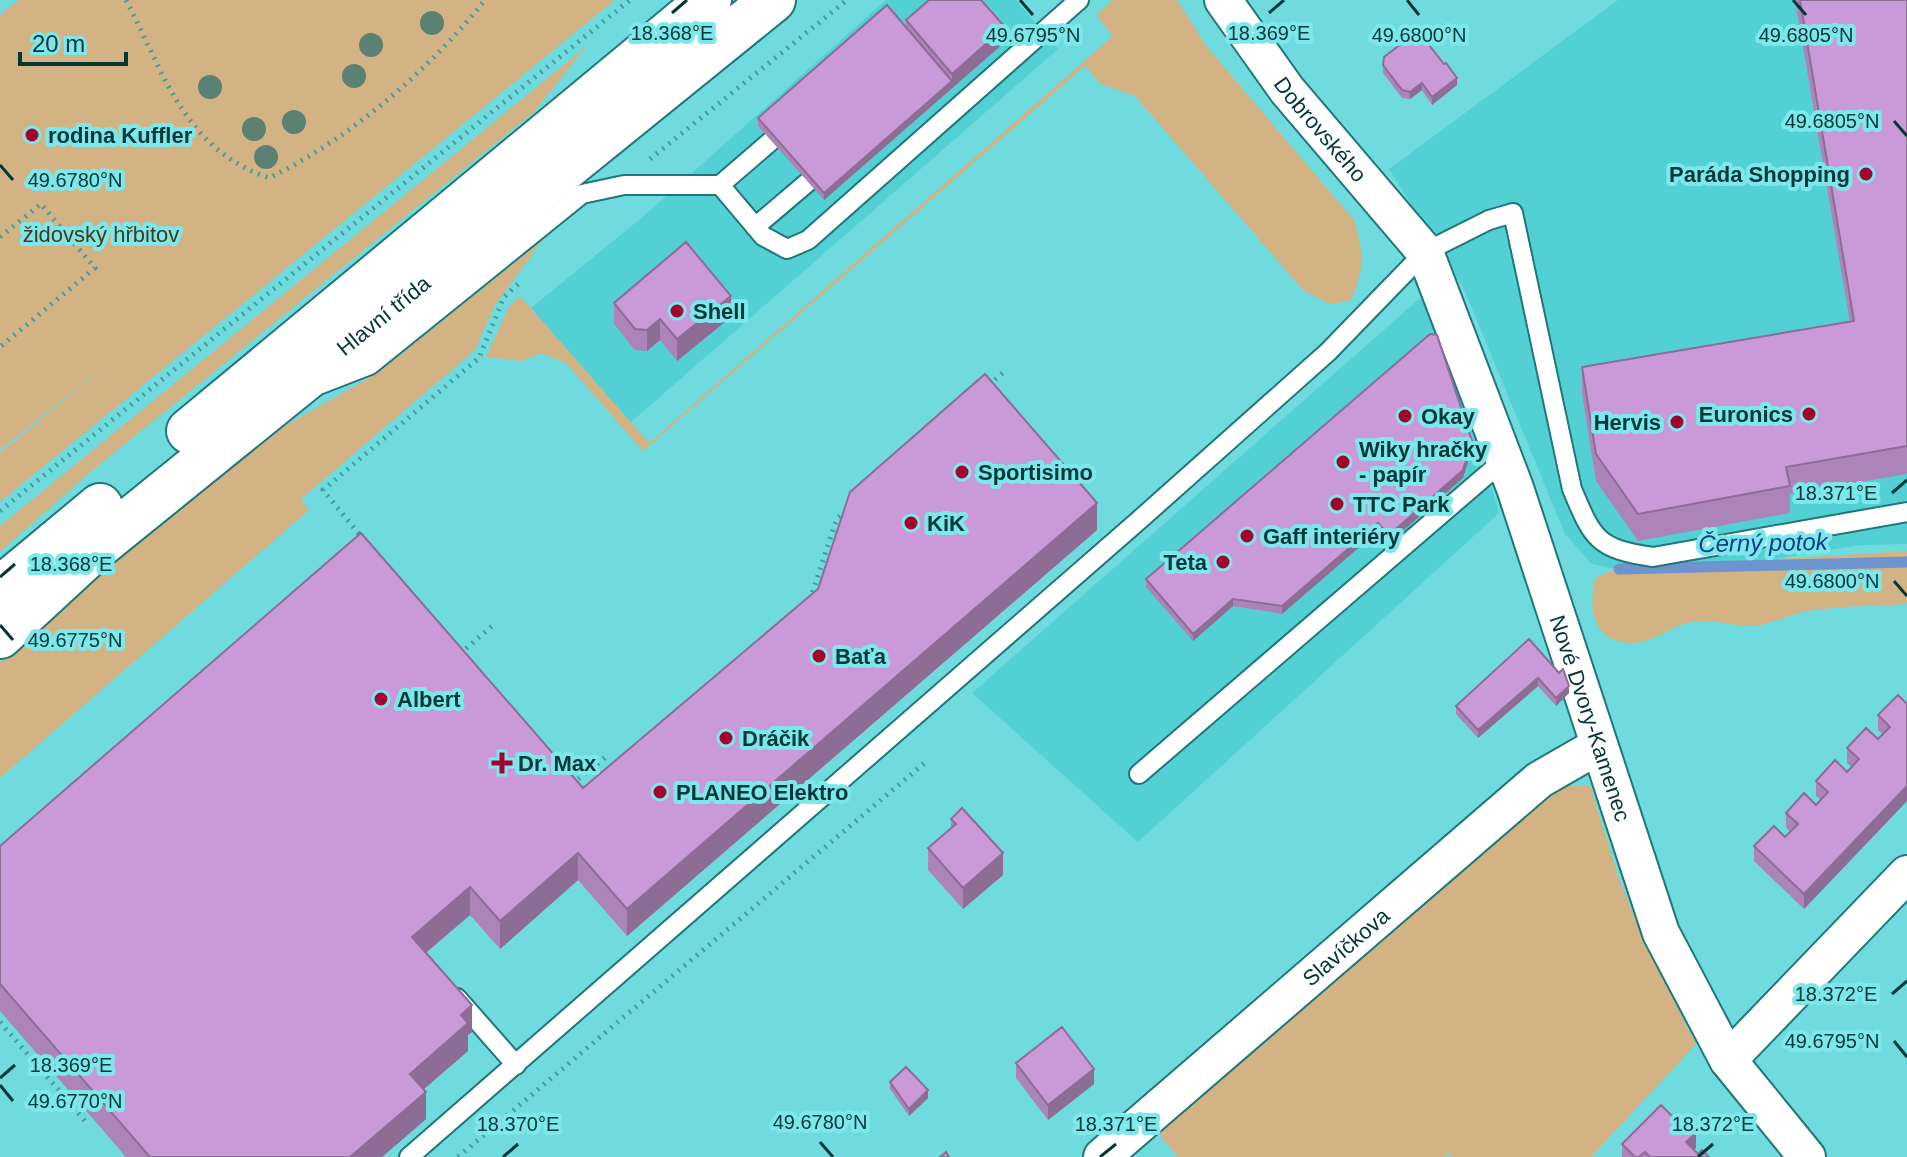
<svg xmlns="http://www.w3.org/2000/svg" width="1907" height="1157" font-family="Arial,sans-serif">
  <rect width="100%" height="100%" fill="#6fdbdf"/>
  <path fill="#52d0d4" d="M 886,0 L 1016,0 L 1058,49 L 630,423 L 531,308 L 645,215 Z
    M 1618,0 L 1907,0 L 1907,544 L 1860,545 L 1659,578 L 1592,564 L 1565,534 L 1464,289 L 1389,169 Z
    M 1428,296 L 1462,380 L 1499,513 L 1138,842 L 972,693 L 1419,299 Z"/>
  <path fill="#d3b383" d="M 18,0 L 615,0 L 0,502 L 0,453 L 108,363 L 0,450 L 0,15 Z
    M 1113,0 L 1177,0 L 1207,47 L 1354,220 C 1364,252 1365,271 1350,301 L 1329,304 L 1303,290 L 1135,96 L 1101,84 L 1085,66 L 643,451 L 566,363 L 541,353 L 522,361 L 486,357 L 509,307 L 520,296 L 649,443 L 1113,36 L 1096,15 Z
    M 587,46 L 534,112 L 88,474 L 0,552 L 0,526 Z
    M 543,240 L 495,305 L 475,350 L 301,499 L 309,510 L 0,778 L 0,662 L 171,512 L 262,439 L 379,372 Z
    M 1907,551 L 1907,604 C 1876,606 1845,606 1814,610 C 1796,612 1779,621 1761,625 C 1738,629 1715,618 1693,622 C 1665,626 1650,650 1618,641 C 1590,633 1589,600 1596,578 L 1615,569 Z
    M 1590,785 L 1617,873 L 1644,942 L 1696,1044 L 1591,1157 L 1452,1157 L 1448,1153 L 1444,1157 L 1178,1157 L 1151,1125 L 1556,786 Z"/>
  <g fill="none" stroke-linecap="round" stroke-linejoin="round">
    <path stroke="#6d94cf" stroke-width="11" d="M 1619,569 L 1907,562"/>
    <defs>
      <path id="lane" d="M 720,185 L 763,236 L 787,249 L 808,240 L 1079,0
        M 755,227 L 808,182
        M 321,384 L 370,365 L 582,194 L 624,185 L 720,185 L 771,141
        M 1139,774 L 1504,460
        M 457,998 L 516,1065
        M 409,1157 L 1137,522 L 1328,352 L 1425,252 L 1489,220 L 1513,213 L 1572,489 C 1593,539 1597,549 1653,557 L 1907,512"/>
      <g id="street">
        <path id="s1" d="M 1223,0 L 1287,90 L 1425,252 L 1515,488 L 1661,933 L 1728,1060 L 1807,1157"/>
        <path d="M 1728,1060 L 1907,874"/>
        <path id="s2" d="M 1102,1157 L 1539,780 L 1598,746"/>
      </g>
      <g id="secondary">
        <path d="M 189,431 L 709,0"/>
        <path d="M 0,589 L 100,506"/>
        <path id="s3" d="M 0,636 L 92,551 L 773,0"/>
      </g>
    </defs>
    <use href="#lane" stroke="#1f777a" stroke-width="22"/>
    <use href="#street" stroke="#1f777a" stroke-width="40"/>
    <use href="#secondary" stroke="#1f777a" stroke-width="48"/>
    <path stroke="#469d9f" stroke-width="5" stroke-dasharray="2 6" stroke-linecap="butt" d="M 126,0 C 164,73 184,149 269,178 C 351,138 428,71 485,0
      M 650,159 L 847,0
      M 0,237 L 41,204 L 95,268 L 0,347
      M 989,385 L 1006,370
      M 0,511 L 630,0
      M 364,540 L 323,490 L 479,358 L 504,297 L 518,284
      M 810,600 L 837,518 L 846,511
      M 460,654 L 492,626
      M 572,784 L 607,756
      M 0,1022 L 86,1122
      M 458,1157 L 927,761"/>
    <use href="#lane" stroke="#fff" stroke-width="18"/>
    <use href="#street" stroke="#fff" stroke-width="36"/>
    <use href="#secondary" stroke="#fff" stroke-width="44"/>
  </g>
  <g fill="#5b8173">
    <circle cx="432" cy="23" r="12"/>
    <circle cx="371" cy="45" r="12"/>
    <circle cx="354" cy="76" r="12"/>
    <circle cx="210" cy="87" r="12"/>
    <circle cx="294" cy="122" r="12"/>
    <circle cx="254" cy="129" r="12"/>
    <circle cx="266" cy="157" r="12"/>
  </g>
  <path fill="#ad84b9" d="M 1795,0 L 1907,0 L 1907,474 L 1790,494 L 1790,513 L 1638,541 L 1596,481 L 1582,394 L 1582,367 L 1850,322 Z
    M 906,20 L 1005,42 L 824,200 L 758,126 L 758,118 L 906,28 Z
    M 1383,65 L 1457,85 L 1432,105 L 1422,90 L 1410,99 L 1402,98 L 1383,73 Z
    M 614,303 L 731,317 L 677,361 L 660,340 L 647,351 L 635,350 L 614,324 Z
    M 1472,449 L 1463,478 L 1389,543 L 1378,531 L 1282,614 L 1233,606 L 1193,641 L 1146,587 L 1146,579 Z
    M 1097,530 L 627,936 L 578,880 L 500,949 L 470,915 L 426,953 L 472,1032 L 468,1035 L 468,1051 L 424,1089 L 426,1119 L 382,1157 L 126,1157 L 0,1011 L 0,846 L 583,788 Z
    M 1529,639 L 1559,673 L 1569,693 L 1556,706 L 1538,686 L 1478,738 L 1456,714 L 1456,706 Z
    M 1907,704 L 1907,801 L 1804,909 L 1754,861 L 1754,846 L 1785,837 L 1790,832 L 1786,827 L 1786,813 L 1816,805 L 1821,800 L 1816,796 L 1816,781 L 1847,772 L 1852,767 L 1847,763 L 1847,748 L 1878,739 L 1883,734 L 1878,730 L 1878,715 Z
    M 951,819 L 1003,875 L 963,909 L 928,870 L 928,848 L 951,828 Z
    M 1016,1063 L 1094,1084 L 1048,1120 L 1016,1078 Z
    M 890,1082 L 928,1098 L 909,1116 L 890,1089 Z
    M 1622,1144 L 1696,1148 L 1694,1150 L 1698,1154 L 1709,1157 L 1622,1157 Z"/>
  <path fill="#8d6c96" d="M 1005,27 L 1005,42 L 824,200 L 824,193 L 952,81 L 952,74 Z
    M 1457,78 L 1457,85 L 1432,105 L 1432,97 Z
    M 1422,83 L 1422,90 L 1410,99 L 1410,92 Z
    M 731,296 L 731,317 L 677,361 L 677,339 Z
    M 660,319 L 660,340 L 647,351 L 647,330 Z
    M 1472,441 L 1472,449 L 1463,478 L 1389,543 L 1389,535 Z
    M 1097,503 L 1097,530 L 627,936 L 627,909 Z
    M 1378,523 L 1378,531 L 1282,614 L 1282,606 Z
    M 1233,599 L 1233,606 L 1193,641 L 1193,634 Z
    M 1538,678 L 1538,686 L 1478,738 L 1478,730 Z
    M 1569,686 L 1569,693 L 1556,706 L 1556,698 Z
    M 1907,786 L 1907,801 L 1804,909 L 1804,894 Z
    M 578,853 L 578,880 L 500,949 L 500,921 Z
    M 1003,853 L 1003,875 L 963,909 L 963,888 Z
    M 470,887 L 470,915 L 412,964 L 412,937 Z
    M 472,1005 L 472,1032 L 468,1035 L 468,1051 L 410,1101 L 410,1074 L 461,1015 Z
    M 1094,1069 L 1094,1084 L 1048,1120 L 1048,1105 Z
    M 928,1090 L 928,1098 L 909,1116 L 909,1109 Z
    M 426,1092 L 426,1119 L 382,1157 L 350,1157 Z
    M 1696,1133 L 1696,1148 L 1686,1157 L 1686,1142 Z"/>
  <path fill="#c99ad7" stroke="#8d6c96" stroke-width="2" d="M 929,0 L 981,0 L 1005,27 L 952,74 L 906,20 Z
    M 1800,0 L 1907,0 L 1907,446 L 1786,467 L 1790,486 L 1638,514 L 1596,454 L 1582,367 L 1854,321 Z
    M 887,5 L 952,81 L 824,193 L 758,118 Z
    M 1418,31 L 1444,64 L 1446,63 L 1457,78 L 1432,97 L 1422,83 L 1410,92 L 1402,90 L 1383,65 L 1384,57 Z
    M 686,242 L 731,296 L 677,339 L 660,319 L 647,330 L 635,329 L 614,303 Z
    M 1430,334 L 1437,335 L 1472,441 L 1463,470 L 1389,535 L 1378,523 L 1282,606 L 1233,599 L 1193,634 L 1146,579 Z
    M 985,374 L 1097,503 L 627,909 L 578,853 L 500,921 L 470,887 L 412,937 L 472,1005 L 461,1015 L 468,1023 L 410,1074 L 426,1092 L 350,1157 L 150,1157 L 0,984 L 0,846 L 361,533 L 583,788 L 818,589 L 850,492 Z
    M 1529,639 L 1559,673 L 1563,669 L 1569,686 L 1556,698 L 1538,678 L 1478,730 L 1456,706 Z
    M 1898,695 L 1907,704 L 1907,786 L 1804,894 L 1754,846 L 1774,826 L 1785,837 L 1798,824 L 1786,813 L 1804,793 L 1816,805 L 1828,792 L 1816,781 L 1835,760 L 1847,772 L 1859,759 L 1847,748 L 1866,728 L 1878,739 L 1890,727 L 1878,715 Z
    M 962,808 L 1003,853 L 963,888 L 928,848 L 956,824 L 951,819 Z
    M 1062,1027 L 1094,1069 L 1048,1105 L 1016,1063 Z
    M 906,1067 L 928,1090 L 909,1109 L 890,1082 Z
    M 1661,1105 L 1674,1118 L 1677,1114 L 1696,1133 L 1686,1142 L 1698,1154 L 1702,1150 L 1709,1157 L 1650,1157 L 1645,1152 L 1639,1157 L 1635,1157 L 1622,1144 Z
    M 946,1152 L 949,1157 L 940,1157 Z"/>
  <path fill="none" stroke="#033738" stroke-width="3" d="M 1020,0 L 1033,15M 1407,0 L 1419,15M 1793,0 L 1806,15M 672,13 L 687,0M 1269,13 L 1284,0M 1894,121 L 1907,136M 0,165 L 13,180M 1892,493 L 1907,480M 0,577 L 15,564M 1894,581 L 1907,596M 0,625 L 13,640M 1892,994 L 1907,981M 1894,1041 L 1907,1057M 0,1078 L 15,1065M 0,1085 L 13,1101M 820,1142 L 833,1157M 503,1157 L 518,1144M 1100,1157 L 1116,1144M 1698,1157 L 1713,1144"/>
  <g fill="#a2022d" stroke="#7ce8ec" stroke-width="3">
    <circle cx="32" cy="135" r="8"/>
    <circle cx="1866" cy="174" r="8"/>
    <circle cx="677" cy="311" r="8"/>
    <circle cx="1809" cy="414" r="8"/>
    <circle cx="1405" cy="416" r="8"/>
    <circle cx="1677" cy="422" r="8"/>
    <circle cx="1343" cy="462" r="8"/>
    <circle cx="962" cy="472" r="8"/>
    <circle cx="1337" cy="504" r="8"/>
    <circle cx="911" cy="523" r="8"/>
    <circle cx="1247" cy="536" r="8"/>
    <circle cx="1223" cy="562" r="8"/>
    <circle cx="819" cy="656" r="8"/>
    <circle cx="381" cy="699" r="8"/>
    <circle cx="726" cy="738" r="8"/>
    <path d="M498 751h8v8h8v8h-8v8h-8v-8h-8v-8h8z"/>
    <circle cx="660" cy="792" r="8"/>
  </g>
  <g text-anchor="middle" stroke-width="8" stroke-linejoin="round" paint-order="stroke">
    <g font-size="22" fill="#033738" stroke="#7ce8ec">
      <text dy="8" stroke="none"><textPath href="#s1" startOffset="162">Dobrovského</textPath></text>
      <text dy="8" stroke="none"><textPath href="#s3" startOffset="500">Hlavní třída</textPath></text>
      <text dy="8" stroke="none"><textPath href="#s1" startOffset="818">Nové Dvory-Kamenec</textPath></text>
      <text dy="8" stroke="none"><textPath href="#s2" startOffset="322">Slavíčkova</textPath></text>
    </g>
    <g font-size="22" font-weight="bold" fill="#033738" stroke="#7ce8ec" text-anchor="start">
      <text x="48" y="143">rodina Kuffler</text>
      <text x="1850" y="182" text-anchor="end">Paráda Shopping</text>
      <text x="693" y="319">Shell</text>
      <text x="1793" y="422" text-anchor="end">Euronics</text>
      <text x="1421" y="424">Okay</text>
      <text x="1661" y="430" text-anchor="end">Hervis</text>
      <text x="1359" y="457">Wiky hračky<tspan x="1359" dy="25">- papír</tspan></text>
      <text x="978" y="480">Sportisimo</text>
      <text x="1353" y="512">TTC Park</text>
      <text x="927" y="531">KiK</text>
      <text x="1263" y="544">Gaff interiéry</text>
      <text x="1207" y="570" text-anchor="end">Teta</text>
      <text x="835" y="664">Baťa</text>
      <text x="397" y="707">Albert</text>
      <text x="742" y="746">Dráčik</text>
      <text x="518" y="771">Dr. Max</text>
      <text x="676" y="800">PLANEO Elektro</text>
    </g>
    <g font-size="22" fill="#4a381a" stroke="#7ce8ec">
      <text x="101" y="242">židovský hřbitov</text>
    </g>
    <g font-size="24" font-style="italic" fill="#0b3e83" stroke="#7ce8ec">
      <text transform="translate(1763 543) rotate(-1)" y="8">Černý potok</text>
    </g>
  </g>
  <g font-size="20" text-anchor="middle" fill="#033738" stroke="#7ce8ec" stroke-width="8" stroke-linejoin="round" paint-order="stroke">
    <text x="672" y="40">18.368°E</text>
    <text x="1269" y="40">18.369°E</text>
    <text x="1806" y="42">49.6805°N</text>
    <text x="1033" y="42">49.6795°N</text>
    <text x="1419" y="42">49.6800°N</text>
    <text x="1832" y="128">49.6805°N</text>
    <text x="75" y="187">49.6780°N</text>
    <text x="1836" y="500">18.371°E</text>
    <text x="71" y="571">18.368°E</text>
    <text x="1832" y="588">49.6800°N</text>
    <text x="75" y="647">49.6775°N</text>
    <text x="1836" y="1001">18.372°E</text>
    <text x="1832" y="1048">49.6795°N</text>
    <text x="71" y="1072">18.369°E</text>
    <text x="75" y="1108">49.6770°N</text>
    <text x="820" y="1129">49.6780°N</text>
    <text x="518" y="1131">18.370°E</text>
    <text x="1116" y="1131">18.371°E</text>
    <text x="1713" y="1131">18.372°E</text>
  </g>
  <path d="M20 52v12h106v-12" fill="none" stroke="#033738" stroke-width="4"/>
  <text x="32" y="52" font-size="24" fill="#033738" stroke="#7ce8ec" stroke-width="6" paint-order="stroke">20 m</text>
</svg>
